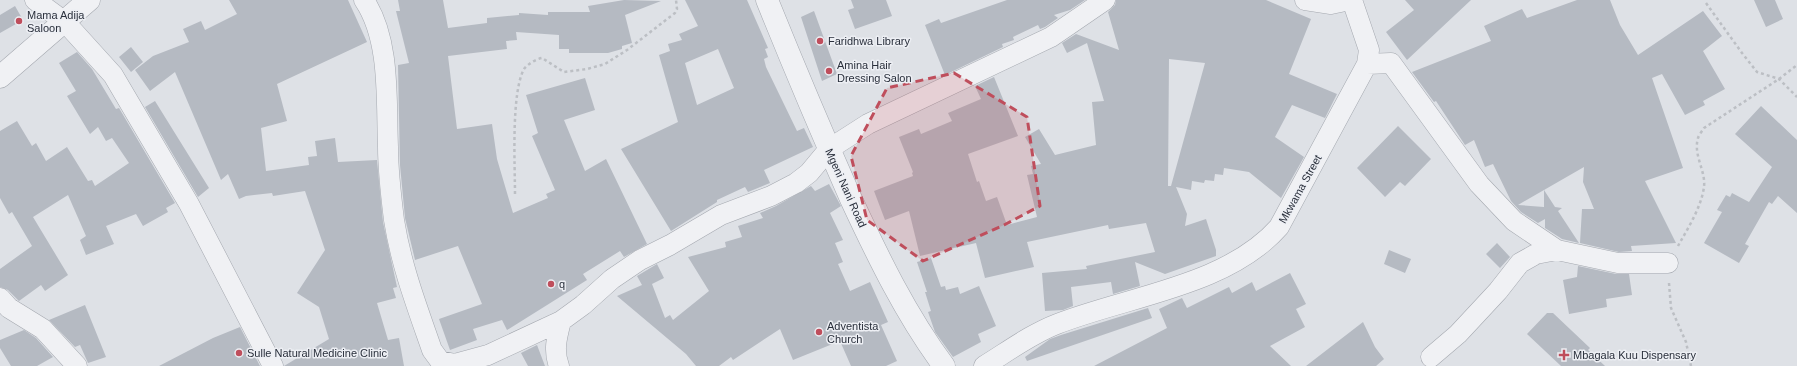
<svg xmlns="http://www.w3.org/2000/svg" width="1797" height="366" font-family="Helvetica,sans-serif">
  <rect width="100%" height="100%" fill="#dee1e6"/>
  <path fill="#b5bac2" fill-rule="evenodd" d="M 229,0 L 348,0 L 367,42 L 277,84 L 287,121 L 261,128 L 266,171 L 309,165 L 308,157 L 317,156 L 315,141 L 335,138 L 338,162 L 377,160 L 383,222 L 397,287 L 393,288 L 396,298 L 377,303 L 388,340 L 399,338 L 404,366 L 284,366 L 329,339 L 319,307 L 297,293 L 325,250 L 305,191 L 273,196 L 272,193 L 246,196 L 239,199 L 228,174 L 221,180 L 175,72 L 150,91 L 135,70 L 153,56 L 189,42 L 183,29 L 201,21 L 205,30 L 237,14 Z
    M 398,0 L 443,0 L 448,28 L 487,23 L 487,18 L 519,15 L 519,13 L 548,15 L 548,12 L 590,12 L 588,6 L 624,0 L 661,1 L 625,15 L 632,43 L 622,46 L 622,49 L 608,53 L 569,53 L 569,49 L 559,49 L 559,35 L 516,32 L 517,40 L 506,41 L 507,49 L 448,56 L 457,129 L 492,124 L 497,159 L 513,213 L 548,198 L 546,194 L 555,190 L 532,136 L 538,133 L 526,95 L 585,78 L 595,110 L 564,120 L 585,171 L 606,159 L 647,244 L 624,257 L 620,251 L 583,274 L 587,280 L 507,330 L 502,320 L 473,329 L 477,340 L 450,350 L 439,319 L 482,304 L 458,246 L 415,260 L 405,218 L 400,165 L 398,65 L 409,63 L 396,11 L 400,11 Z
    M 685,0 L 747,0 L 768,48 L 765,49 L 768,57 L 764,59 L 766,67 L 797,131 L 804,128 L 813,147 L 764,170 L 770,183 L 748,192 L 745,187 L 717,200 L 717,202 L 671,231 L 621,149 L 678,122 L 659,55 L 670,51 L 668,44 L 682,40 L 679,34 L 698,26 ZM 718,49 L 734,88 L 697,105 L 685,63 Z
    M 851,0 L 886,0 L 892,16 L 855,29 L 848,10 L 854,8 Z
    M 1007,0 L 1085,0 L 1070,10 L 1054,15 L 1058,18 L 1045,27 L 1040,29 L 1038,25 L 1013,37 L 1014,40 L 1002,44 L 1003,47 L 945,75 L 925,25 L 939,19 L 941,23 Z
    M 1116,0 L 1266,0 L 1311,19 L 1289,74 L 1337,94 L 1325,118 L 1292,105 L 1275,137 L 1304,157 L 1281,198 L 1249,172 L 1224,168 L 1223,175 L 1215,174 L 1214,181 L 1205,180 L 1204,183 L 1192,181 L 1191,190 L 1176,187 L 1187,214 L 1185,226 L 1206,219 L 1216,250 L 1216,256 L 1165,274 L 1135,262 L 1140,286 L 1113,294 L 1111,282 L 1071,287 L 1073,306 L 1063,310 L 1045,311 L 1042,273 L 1087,269 L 1086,266 L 1155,252 L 1146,223 L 1109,229 L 1108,225 L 1027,242 L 1034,267 L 985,278 L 976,243 L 920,256 L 909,211 L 885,220 L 874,191 L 913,176 L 912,173 L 913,172 L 899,137 L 919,129 L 921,134 L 952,121 L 948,113 L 981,99 L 975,86 L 994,77 L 1018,136 L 968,154 L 977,182 L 979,181 L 986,201 L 997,197 L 1007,225 L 1037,217 L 1027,175 L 1033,174 L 1031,166 L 1041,164 L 1025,137 L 1039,129 L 1055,155 L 1096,145 L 1092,102 L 1104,101 L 1087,43 L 1067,53 L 1062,43 L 1076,34 L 1119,50 L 1108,12 L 1115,5 ZM 1169,59 L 1205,63 L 1171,186 L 1168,186 Z
    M 1405,0 L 1471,0 L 1407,60 L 1386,32 L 1414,10 Z
    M 1577,0 L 1610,0 L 1620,25 L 1638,55 L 1703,11 L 1722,36 L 1703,51 L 1725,89 L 1703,101 L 1705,105 L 1685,115 L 1662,74 L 1652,78 L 1683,168 L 1645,181 L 1676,243 L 1631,246 L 1632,251 L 1619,252 L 1580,243 L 1582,209 L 1594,209 L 1583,182 L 1584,167 L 1544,190 L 1555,207 L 1562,208 L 1558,211 L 1579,243 L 1562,239 L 1545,228 L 1545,219 L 1538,223 L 1521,212 L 1511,201 L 1493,164 L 1485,167 L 1474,140 L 1465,145 L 1436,101 L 1434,102 L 1412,72 L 1491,41 L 1484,26 L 1522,9 L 1527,18 ZM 1544,190 L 1544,207 L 1518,205 L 1537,194 Z
    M 1754,0 L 1775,0 L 1783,19 L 1766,27 Z
    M 15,6 L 23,20 L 0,33 L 0,15 Z
    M 814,11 L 837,74 L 822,81 L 801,17 Z
    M 131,47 L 143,62 L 131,72 L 119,57 Z
    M 77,52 L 92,69 L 116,109 L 119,108 L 175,203 L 166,208 L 168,212 L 143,226 L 136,214 L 106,226 L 114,244 L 86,255 L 80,240 L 86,236 L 68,195 L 33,217 L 68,275 L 45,291 L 41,285 L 19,301 L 8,290 L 0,287 L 0,269 L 32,246 L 12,212 L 9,214 L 0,198 L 0,131 L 17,121 L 32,146 L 36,143 L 46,161 L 67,147 L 88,181 L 92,180 L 95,186 L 129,163 L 112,138 L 106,141 L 98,127 L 90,134 L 67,96 L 76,91 L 59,63 Z
    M 155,101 L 209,188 L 198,197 L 145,107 Z
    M 1761,106 L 1797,140 L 1797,213 L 1778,196 L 1772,204 L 1769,202 L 1745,244 L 1749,246 L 1739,263 L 1704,243 L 1722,212 L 1717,210 L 1726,195 L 1730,197 L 1732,193 L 1749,202 L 1772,167 L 1735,134 Z
    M 1398,126 L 1431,159 L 1405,186 L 1400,182 L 1385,197 L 1357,168 Z
    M 829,184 L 841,206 L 830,213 L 843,240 L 835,243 L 843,262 L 838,264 L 850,291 L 870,282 L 888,322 L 881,325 L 897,361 L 886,366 L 851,366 L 840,341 L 793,360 L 780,329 L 733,360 L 731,357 L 719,366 L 696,366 L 686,354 L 617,296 L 642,285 L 637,276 L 657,264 L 664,278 L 652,284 L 665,318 L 670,315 L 673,320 L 709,291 L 688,257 L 726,247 L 725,242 L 742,237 L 738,226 L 763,218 L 760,213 L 776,206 L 811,186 L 815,191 Z
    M 1497,243 L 1510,257 L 1500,268 L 1486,254 Z
    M 1389,250 L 1411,259 L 1405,273 L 1384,264 Z
    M 931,258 L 941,287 L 945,286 L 946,290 L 958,287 L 960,294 L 979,286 L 996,326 L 978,334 L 981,342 L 953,357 L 935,332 L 928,312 L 931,311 L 925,292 L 927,292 L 917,262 Z
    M 1578,266 L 1616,274 L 1629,274 L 1632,295 L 1606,299 L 1607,307 L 1569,314 L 1563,280 L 1577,277 Z
    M 1290,273 L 1306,304 L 1296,309 L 1305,327 L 1270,346 L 1291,366 L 1094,366 L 1167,328 L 1159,309 L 1182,298 L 1187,308 L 1229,287 L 1232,293 L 1252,282 L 1256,291 Z
    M 85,305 L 106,357 L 88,363 L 80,345 L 75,347 L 49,320 Z
    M 1148,308 L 1152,318 L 1027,361 L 1025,357 L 1050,339 L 1061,335 Z
    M 1547,313 L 1553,313 L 1590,348 L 1588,350 L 1605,366 L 1561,366 L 1527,334 Z
    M 1363,322 L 1375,347 L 1384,359 L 1376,366 L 1306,366 Z
    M 240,327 L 260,366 L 159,366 L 213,338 Z
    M 24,330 L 36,338 L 53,357 L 37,366 L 11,366 L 0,348 L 0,340 Z
    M 537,345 L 545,366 L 528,366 L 521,353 Z"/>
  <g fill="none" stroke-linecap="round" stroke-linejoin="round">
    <defs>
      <path id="minor" d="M 35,0 L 65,22 L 113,75 L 189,204 L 273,366
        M 364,0 C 391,40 386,101 388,147 C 388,171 391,196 394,220 C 401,265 417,307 432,350 L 440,361 L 455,364 L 488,355 L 561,321 L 583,305 L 612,279 L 640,260 L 670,245 L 721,215 L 771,196 L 796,183 L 809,173 L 829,149 L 868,124 L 1051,37 L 1105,0
        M 1305,0 L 1331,4 L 1350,0
        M 1367,64 L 1391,63 L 1479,184 L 1514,221 L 1557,250
        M 0,298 L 9,308 L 43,329 L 77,366
        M 1431,357 L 1458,334 L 1498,291 L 1520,263 L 1536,254 L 1557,250 L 1618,263 L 1668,263
        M 559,366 C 553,350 557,337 561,321
        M 984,366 C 1007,352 1031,334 1057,324 C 1128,296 1227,286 1279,227 L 1367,64 L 1369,50 L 1352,0"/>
      <path id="tertiary" d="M 767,0 C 794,67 822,133 851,199 C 878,257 906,315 944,366
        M 0,77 L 89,0"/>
    </defs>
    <use href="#minor" stroke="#a4a8af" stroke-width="21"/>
    <use href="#tertiary" stroke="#a4a8af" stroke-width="23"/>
    <path stroke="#bcbfc4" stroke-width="2.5" stroke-dasharray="3 3" stroke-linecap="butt" d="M 1706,3 L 1742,53 L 1757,72 L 1779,79 L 1797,97
      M 515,194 C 515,165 511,93 524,69 C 528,64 536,59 542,58 L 564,72 L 587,69 L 605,64 L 627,50 L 675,13 L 677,9 L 676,0
      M 1678,246 C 1688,228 1701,208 1704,187 C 1706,171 1693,155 1698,138 C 1699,135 1702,131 1704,128 L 1779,79 L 1797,65
      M 1669,283 L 1671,308 L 1686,342 L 1691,366"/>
    <use href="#minor" stroke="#f0f1f4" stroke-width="20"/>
    <use href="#tertiary" stroke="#f0f1f4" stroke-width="22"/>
  </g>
  <path fill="#bf4e5c" fill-opacity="0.2" stroke="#bf4e5c" stroke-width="3" stroke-dasharray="8 5" stroke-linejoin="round" d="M 954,73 L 1027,117 L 1040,206 L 1004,225 L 923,261 L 867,220 L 851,156 L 887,88 Z"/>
  <g fill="#bf4e5c" stroke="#edeff4" stroke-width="1.5">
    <circle cx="19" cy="21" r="4"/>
    <circle cx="820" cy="41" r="4"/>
    <circle cx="829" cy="71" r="4"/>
    <circle cx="551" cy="284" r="4"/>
    <circle cx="819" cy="332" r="4"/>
    <circle cx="239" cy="353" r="4"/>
    <path d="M1562 349h4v4h4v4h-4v4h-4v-4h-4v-4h4z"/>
  </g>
  <g text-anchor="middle" stroke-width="3" stroke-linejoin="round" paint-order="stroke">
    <g font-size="11" fill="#292f3b" stroke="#edeff4" text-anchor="start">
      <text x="27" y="19">Mama Adija<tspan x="27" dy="13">Saloon</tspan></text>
      <text x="828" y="45">Faridhwa Library</text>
      <text x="837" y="69">Amina Hair<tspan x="837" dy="13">Dressing Salon</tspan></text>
      <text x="559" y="288">q</text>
      <text x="827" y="330">Adventista<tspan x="827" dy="13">Church</tspan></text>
      <text x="247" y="357">Sulle Natural Medicine Clinic</text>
      <text x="1573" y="359">Mbagala Kuu Dispensary</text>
    </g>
    <g font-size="11" fill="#292f3b" stroke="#edeff4">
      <text transform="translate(846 188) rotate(66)" y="4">Mgeni Nani Road</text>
      <text transform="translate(1300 189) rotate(-61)" y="4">Mkwama Street</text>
    </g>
  </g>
</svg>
